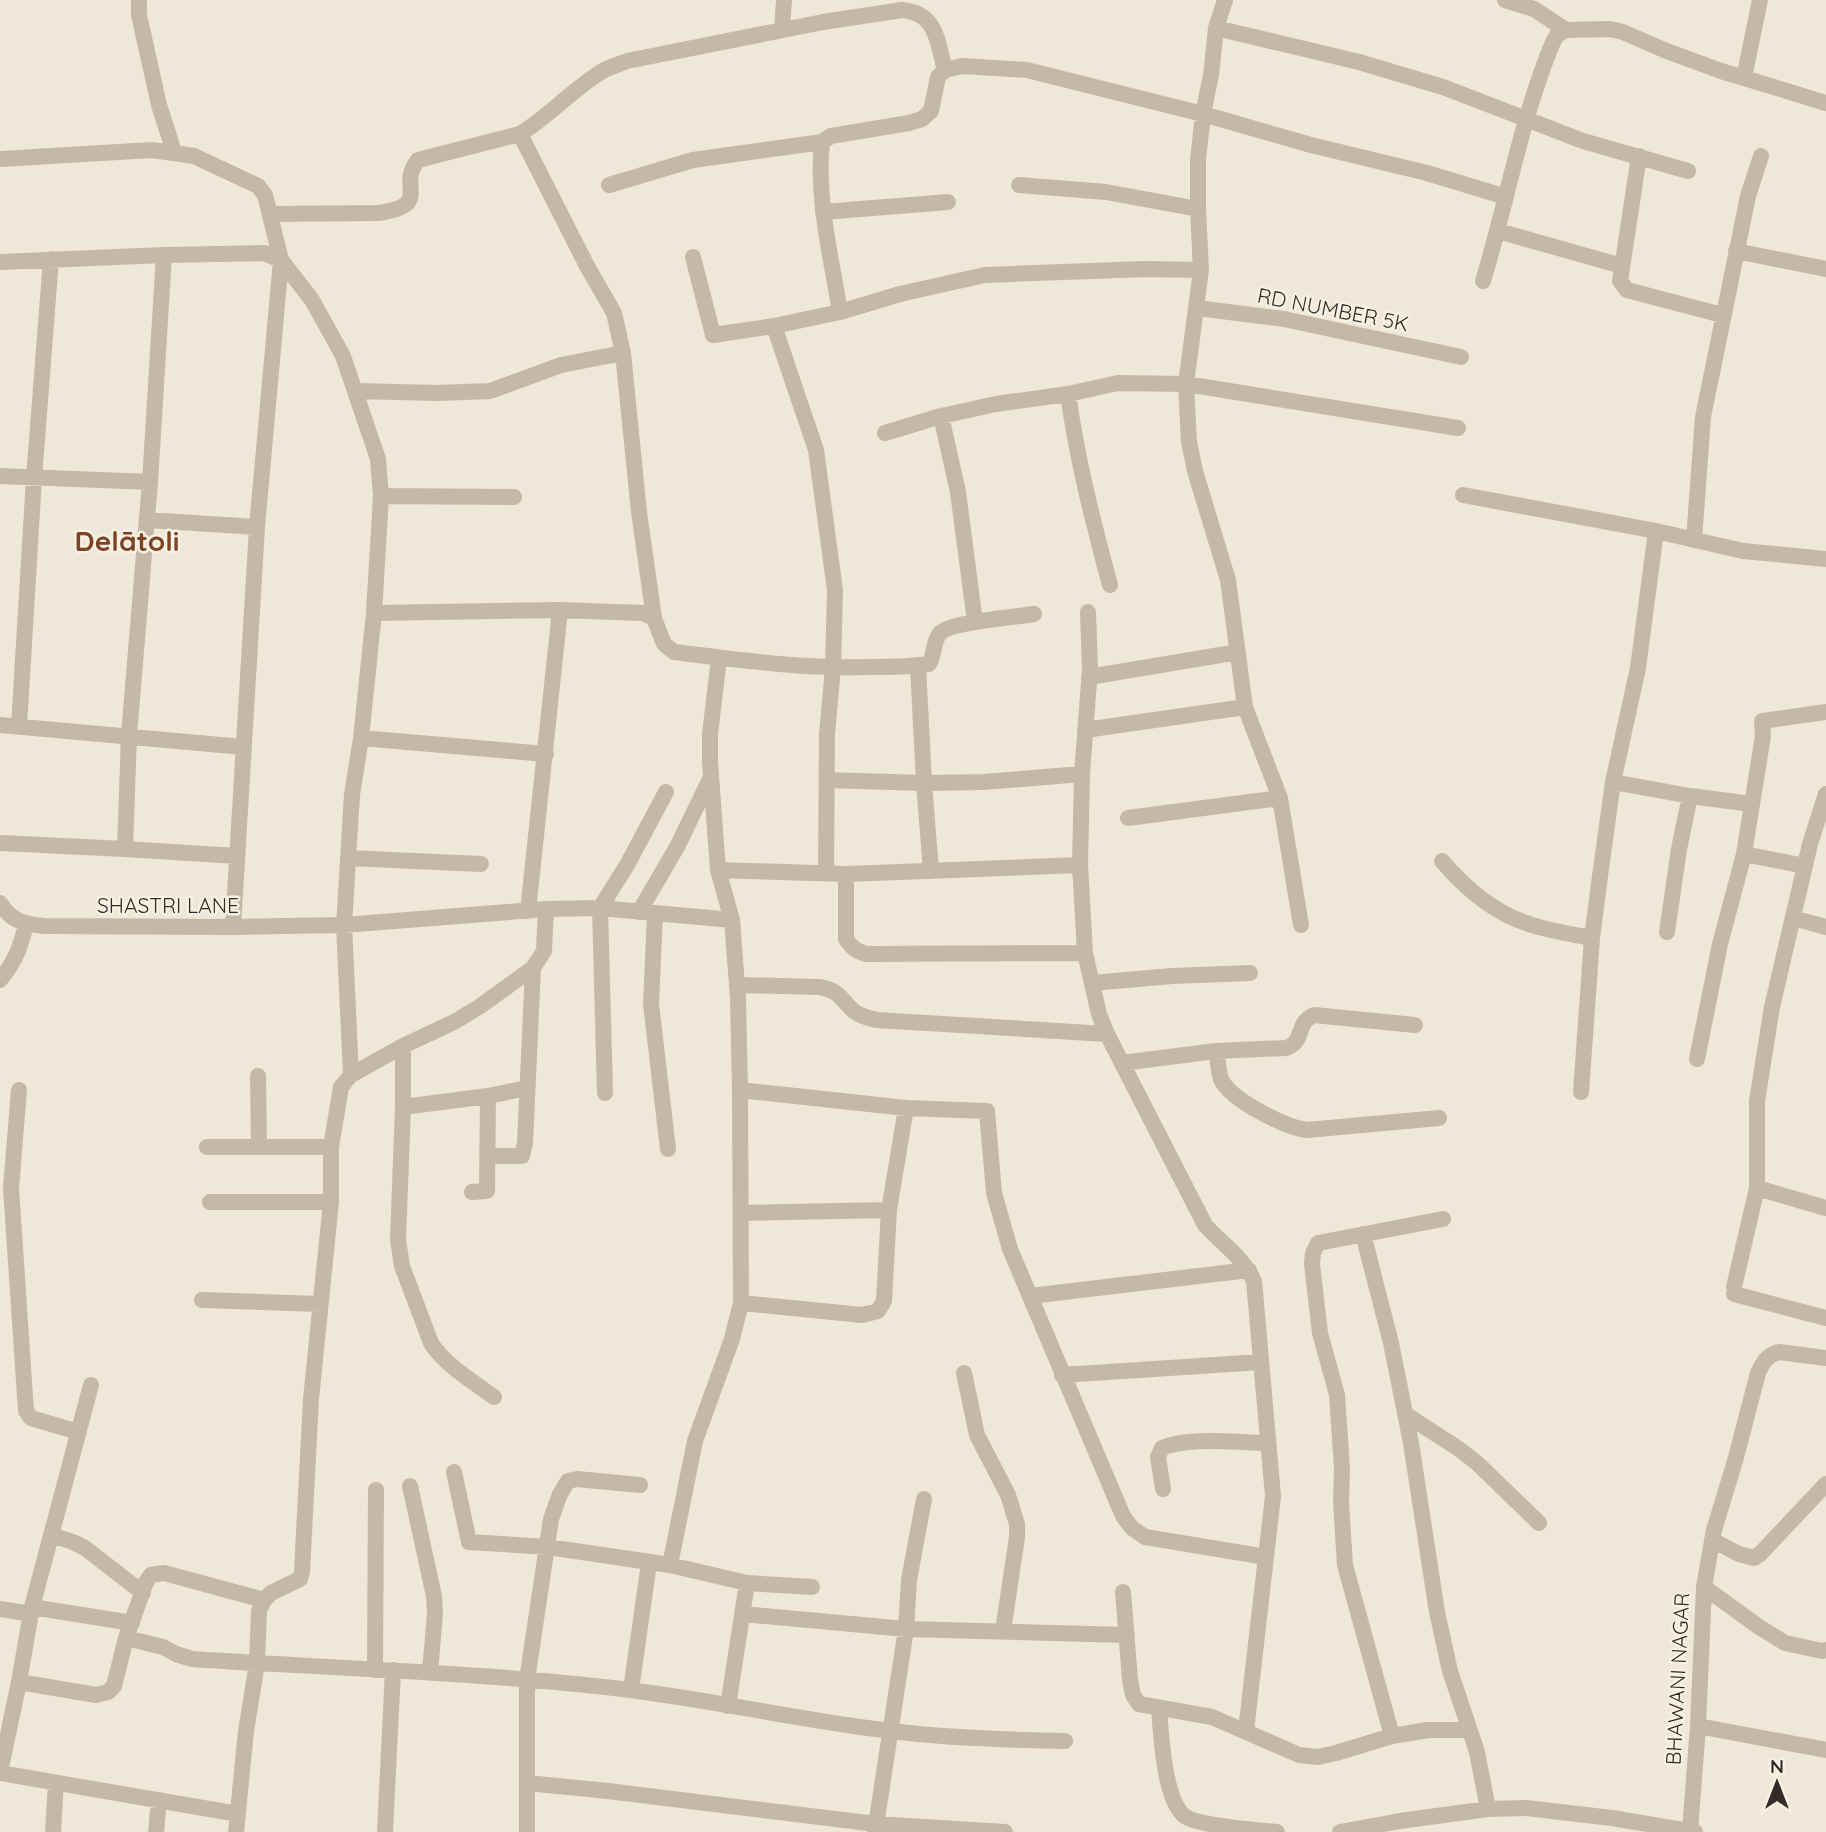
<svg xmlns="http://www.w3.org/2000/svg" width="1826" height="1832" font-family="Quicksand,sans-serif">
  <rect width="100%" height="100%" fill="#efe7d8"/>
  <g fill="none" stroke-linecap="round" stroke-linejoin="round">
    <path stroke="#c6b8a6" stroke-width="16" d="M 139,0 L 139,15 L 159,105 L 174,152
      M 1505,0 L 1534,9 L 1566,30
      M 1216,28 L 1225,0
      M 782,30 L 784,0
      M 1744,78 L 1760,0
      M 520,134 L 587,266 L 614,313 L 623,353 L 639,512 L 654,618
      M 1639,156 L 1620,281 L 1627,290 L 1722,315
      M 0,159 L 152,150 L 194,156 L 258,186 L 265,195 L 281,260 L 257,527 L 233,927
      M 609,185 L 693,160 L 822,142
      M 1019,185 L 1106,192 L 1198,209
      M 823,212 L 948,202
      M 270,214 L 378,213 C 434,205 396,187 418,160 L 520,134 C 549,116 572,90 601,72 C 608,67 618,65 627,61 L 823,22 L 902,10 C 937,13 937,41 945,70
      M 1498,231 L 1622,266
      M 1736,251 L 1826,269
      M 693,257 L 713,335 L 774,326 L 840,312 L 900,294 L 985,275 L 1145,269 L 1201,270
      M 0,262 L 164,255 L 264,253 L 281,260 L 312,300 L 343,356 L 378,459 L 381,496 L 374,613 L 361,738 L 352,795 L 344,925 L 351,1075
      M 1483,281 C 1507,202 1521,119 1553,42 L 1557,35 L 1566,30 L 1610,29 L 1623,32 L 1664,50 L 1721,71 L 1826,103
      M 1197,308 L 1284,319 L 1461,357
      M 840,312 C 831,256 816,199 822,142 L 831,136 L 909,123 L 922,119 L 931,111 L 938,77 L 945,70 L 962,66 L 1027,70 L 1203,114 L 1311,145 L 1427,173 L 1506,197
      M 774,326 L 816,450 L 835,590 L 833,668 L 827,734 L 826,873
      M 356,391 L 438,393 L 490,391 L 561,365 L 623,353
      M 1068,394 C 1077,459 1093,522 1110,585
      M 941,416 L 958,492 L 975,622
      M 885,433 L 941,416 L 996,404 L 1068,394 L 1118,383 L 1186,384 L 1458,428
      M 0,476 L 150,482
      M 1463,495 L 1656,531
      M 381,496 L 514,497
      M 147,520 L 257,527
      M 1694,540 L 1703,417 L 1748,196 L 1761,156
      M 1088,612 L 1090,669 L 1082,774 L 1080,865 L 1085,953 L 1099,1014 L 1107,1034 L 1205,1225 C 1222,1244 1243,1257 1254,1281 L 1273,1496 L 1246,1731
      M 374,613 L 560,610 L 643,613 L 654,618 L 664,644 L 674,652 C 739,660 804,669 869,667 C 889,667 909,667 929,664 C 935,654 933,641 940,633 C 950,622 1017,617 1034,614
      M 918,666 L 924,783 L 931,871
      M 1089,677 L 1238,652
      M 0,725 L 243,747
      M 19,726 L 34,478 L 51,259
      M 1085,730 L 1245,707
      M 361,738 L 546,754
      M 827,780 L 924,783 L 984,782 L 1082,774
      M 1613,782 L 1690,796 L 1752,804
      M 1128,818 L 1280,798
      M 0,843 L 125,849 L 237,856
      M 125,849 L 129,735 L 150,482 L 164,255
      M 1744,854 L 1805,866
      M 348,858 L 481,864
      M 1442,861 C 1465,888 1494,913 1529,924 C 1549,931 1571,934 1592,938
      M 718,870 L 846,874 L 1080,865
      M 846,874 L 846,939 C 852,948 856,951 866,954 L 1085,953
      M 0,903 C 11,921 24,924 44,926 L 233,927 L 344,925 L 546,909 L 600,908 L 732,920
      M 528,911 L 560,610
      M 639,912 L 677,847 L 710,779
      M 655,914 L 651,1004 L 668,1149
      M 1793,918 L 1826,927
      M 1301,925 L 1280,798 L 1245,707 L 1228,580 L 1195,471 L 1189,442 L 1186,384 L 1201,270 L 1198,209 L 1198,160 L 1203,114 L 1211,75 L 1216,28 L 1359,62 L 1443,87 L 1583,141 L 1688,171
      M 1667,932 L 1679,849 L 1690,796
      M 0,980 C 15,962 21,946 26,924
      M 1092,983 L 1172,976 L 1250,973
      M 737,985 L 819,987 C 842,991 840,1000 855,1012 C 862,1017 869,1018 877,1020 L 1107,1034
      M 403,1046 L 403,1107 L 398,1240 L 402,1266 L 431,1343 C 445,1365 472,1381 494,1397
      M 1216,1051 C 1218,1060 1218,1070 1221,1079 C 1230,1100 1285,1127 1307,1130 L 1439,1118
      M 1697,1059 L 1720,944 L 1744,854 L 1763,736 L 1762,721 L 1826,712
      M 1122,1063 L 1216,1051 L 1286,1048 C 1306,1041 1294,1024 1314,1015 L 1415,1025
      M 258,1076 L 259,1147
      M 19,1090 L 11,1188 L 26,1411 L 31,1418 L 78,1432
      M 740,1090 L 906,1108 L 987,1111 L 994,1193 L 1010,1249 L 1123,1516 L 1132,1528 L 1145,1537 L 1266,1557
      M 1581,1092 L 1592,938 L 1600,876 L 1613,782 L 1638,668 L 1656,531 L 1743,551 L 1826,559
      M 605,1093 L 600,908 L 627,865 L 666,792
      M 403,1107 L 488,1096 L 527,1088
      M 207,1147 L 331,1147
      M 488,1156 L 522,1156 L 525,1143 L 533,968
      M 1757,1188 L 1826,1208
      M 472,1192 L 487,1191 L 488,1096
      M 210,1202 L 331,1202
      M 741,1213 L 889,1210
      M 1363,1234 L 1391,1343 L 1411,1443 L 1437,1612 L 1450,1671 L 1477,1752 L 1488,1809
      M 1734,1287 L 1757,1188 L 1757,1101 L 1772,1007 L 1810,844 L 1826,794
      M 1734,1294 L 1826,1318
      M 1030,1296 L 1249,1270
      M 202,1300 L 320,1304
      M 741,1303 L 862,1315 L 878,1311 L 884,1301 L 889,1210 L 906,1108
      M 964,1373 L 977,1435 L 1008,1495 L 1017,1524 L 1017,1537 L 1003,1631
      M 1062,1375 L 1261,1362
      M 1405,1414 L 1459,1449 L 1477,1463 L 1539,1523
      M 454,1472 L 469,1542 L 548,1547 L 670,1565 L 747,1583 L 812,1587
      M 410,1486 L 434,1596 L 435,1613 L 430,1672
      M 1163,1489 L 1158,1457 L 1162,1448 C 1190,1436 1237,1443 1268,1443
      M 51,1535 L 73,1542 L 85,1548 L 143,1593
      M 1712,1540 L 1739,1554 L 1754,1558 L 1760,1554 L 1826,1484
      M 670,1565 L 695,1441 L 732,1339 L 741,1303 L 740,1090 L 738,998 L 732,920 L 718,870 L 710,762 L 710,734 L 719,658
      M 1704,1587 L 1759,1627 L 1785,1643 L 1822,1651 L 1826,1650
      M 1123,1592 L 1130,1680 L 1133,1695 L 1139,1704 L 1212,1717 L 1299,1755 L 1318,1757 L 1336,1753 L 1392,1736 L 1428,1730 L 1469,1730
      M 32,1607 L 132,1623
      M 0,1609 L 31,1614
      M 743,1614 L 906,1629 L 1127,1635
      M 126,1638 L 163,1647 L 176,1654 L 192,1659 C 338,1669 484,1672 630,1690 C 717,1701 804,1721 891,1731 C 948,1738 1007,1740 1065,1741
      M 375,1670 L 376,1490
      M 19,1682 L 96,1695 L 108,1692 L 114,1686 L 126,1638 L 146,1582 L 151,1575 L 164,1573 L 264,1600
      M 631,1690 L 649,1563
      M 728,1706 L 747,1583
      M 1159,1709 C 1161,1733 1164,1803 1186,1817 C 1201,1826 1257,1830 1277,1832
      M 1698,1726 L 1826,1750
      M 1392,1736 L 1345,1565 L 1341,1502 L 1342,1469 L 1337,1395 L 1320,1333 L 1312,1264 L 1313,1253 L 1318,1243 L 1443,1219
      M 0,1772 L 19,1682 L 32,1607 L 91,1385
      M 0,1773 L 238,1814
      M 527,1783 L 608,1791 L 876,1824 L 1005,1832
      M 1690,1831 L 1698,1726 L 1704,1587 L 1714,1530 L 1735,1461 L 1758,1373 C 1763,1362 1767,1355 1779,1352 L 1826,1358
      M 53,1832 L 56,1783
      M 156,1832 L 159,1800
      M 236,1832 L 246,1731 L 257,1663 L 259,1611 L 264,1600 L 271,1593 L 300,1579 L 302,1572 L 311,1399 L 331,1202 L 331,1147 L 341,1087 L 351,1075 L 403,1046 L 454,1022 L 479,1007 L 533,968 L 544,951 L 546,909
      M 385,1832 L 393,1670
      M 527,1832 L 527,1680 L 551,1519 L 560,1494 L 568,1481 L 577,1479 L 640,1485
      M 875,1832 L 906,1629 L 909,1580 L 924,1499
      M 1340,1832 L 1400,1821 L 1488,1809 L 1526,1808 L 1612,1818 L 1695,1832"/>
  </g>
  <g text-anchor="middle" stroke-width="5" stroke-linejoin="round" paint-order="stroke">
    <g font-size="21" fill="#322b26" stroke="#f7f1e4">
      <text transform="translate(1333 310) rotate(11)" y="7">RD NUMBER 5K</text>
      <text x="168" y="913">SHASTRI LANE</text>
      <text transform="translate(1678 1679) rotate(-87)" y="7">BHAWANI NAGAR</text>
    </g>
    <g font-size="28" font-weight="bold" fill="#7c4425" stroke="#f7f1e4">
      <text x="127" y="551">Delātoli</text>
    </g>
  </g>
  <g transform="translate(1777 1783)" stroke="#f7f1e4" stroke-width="5" paint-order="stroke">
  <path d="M0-5L12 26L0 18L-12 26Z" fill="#322b26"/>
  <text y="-10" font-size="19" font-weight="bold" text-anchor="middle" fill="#322b26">N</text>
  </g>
</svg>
